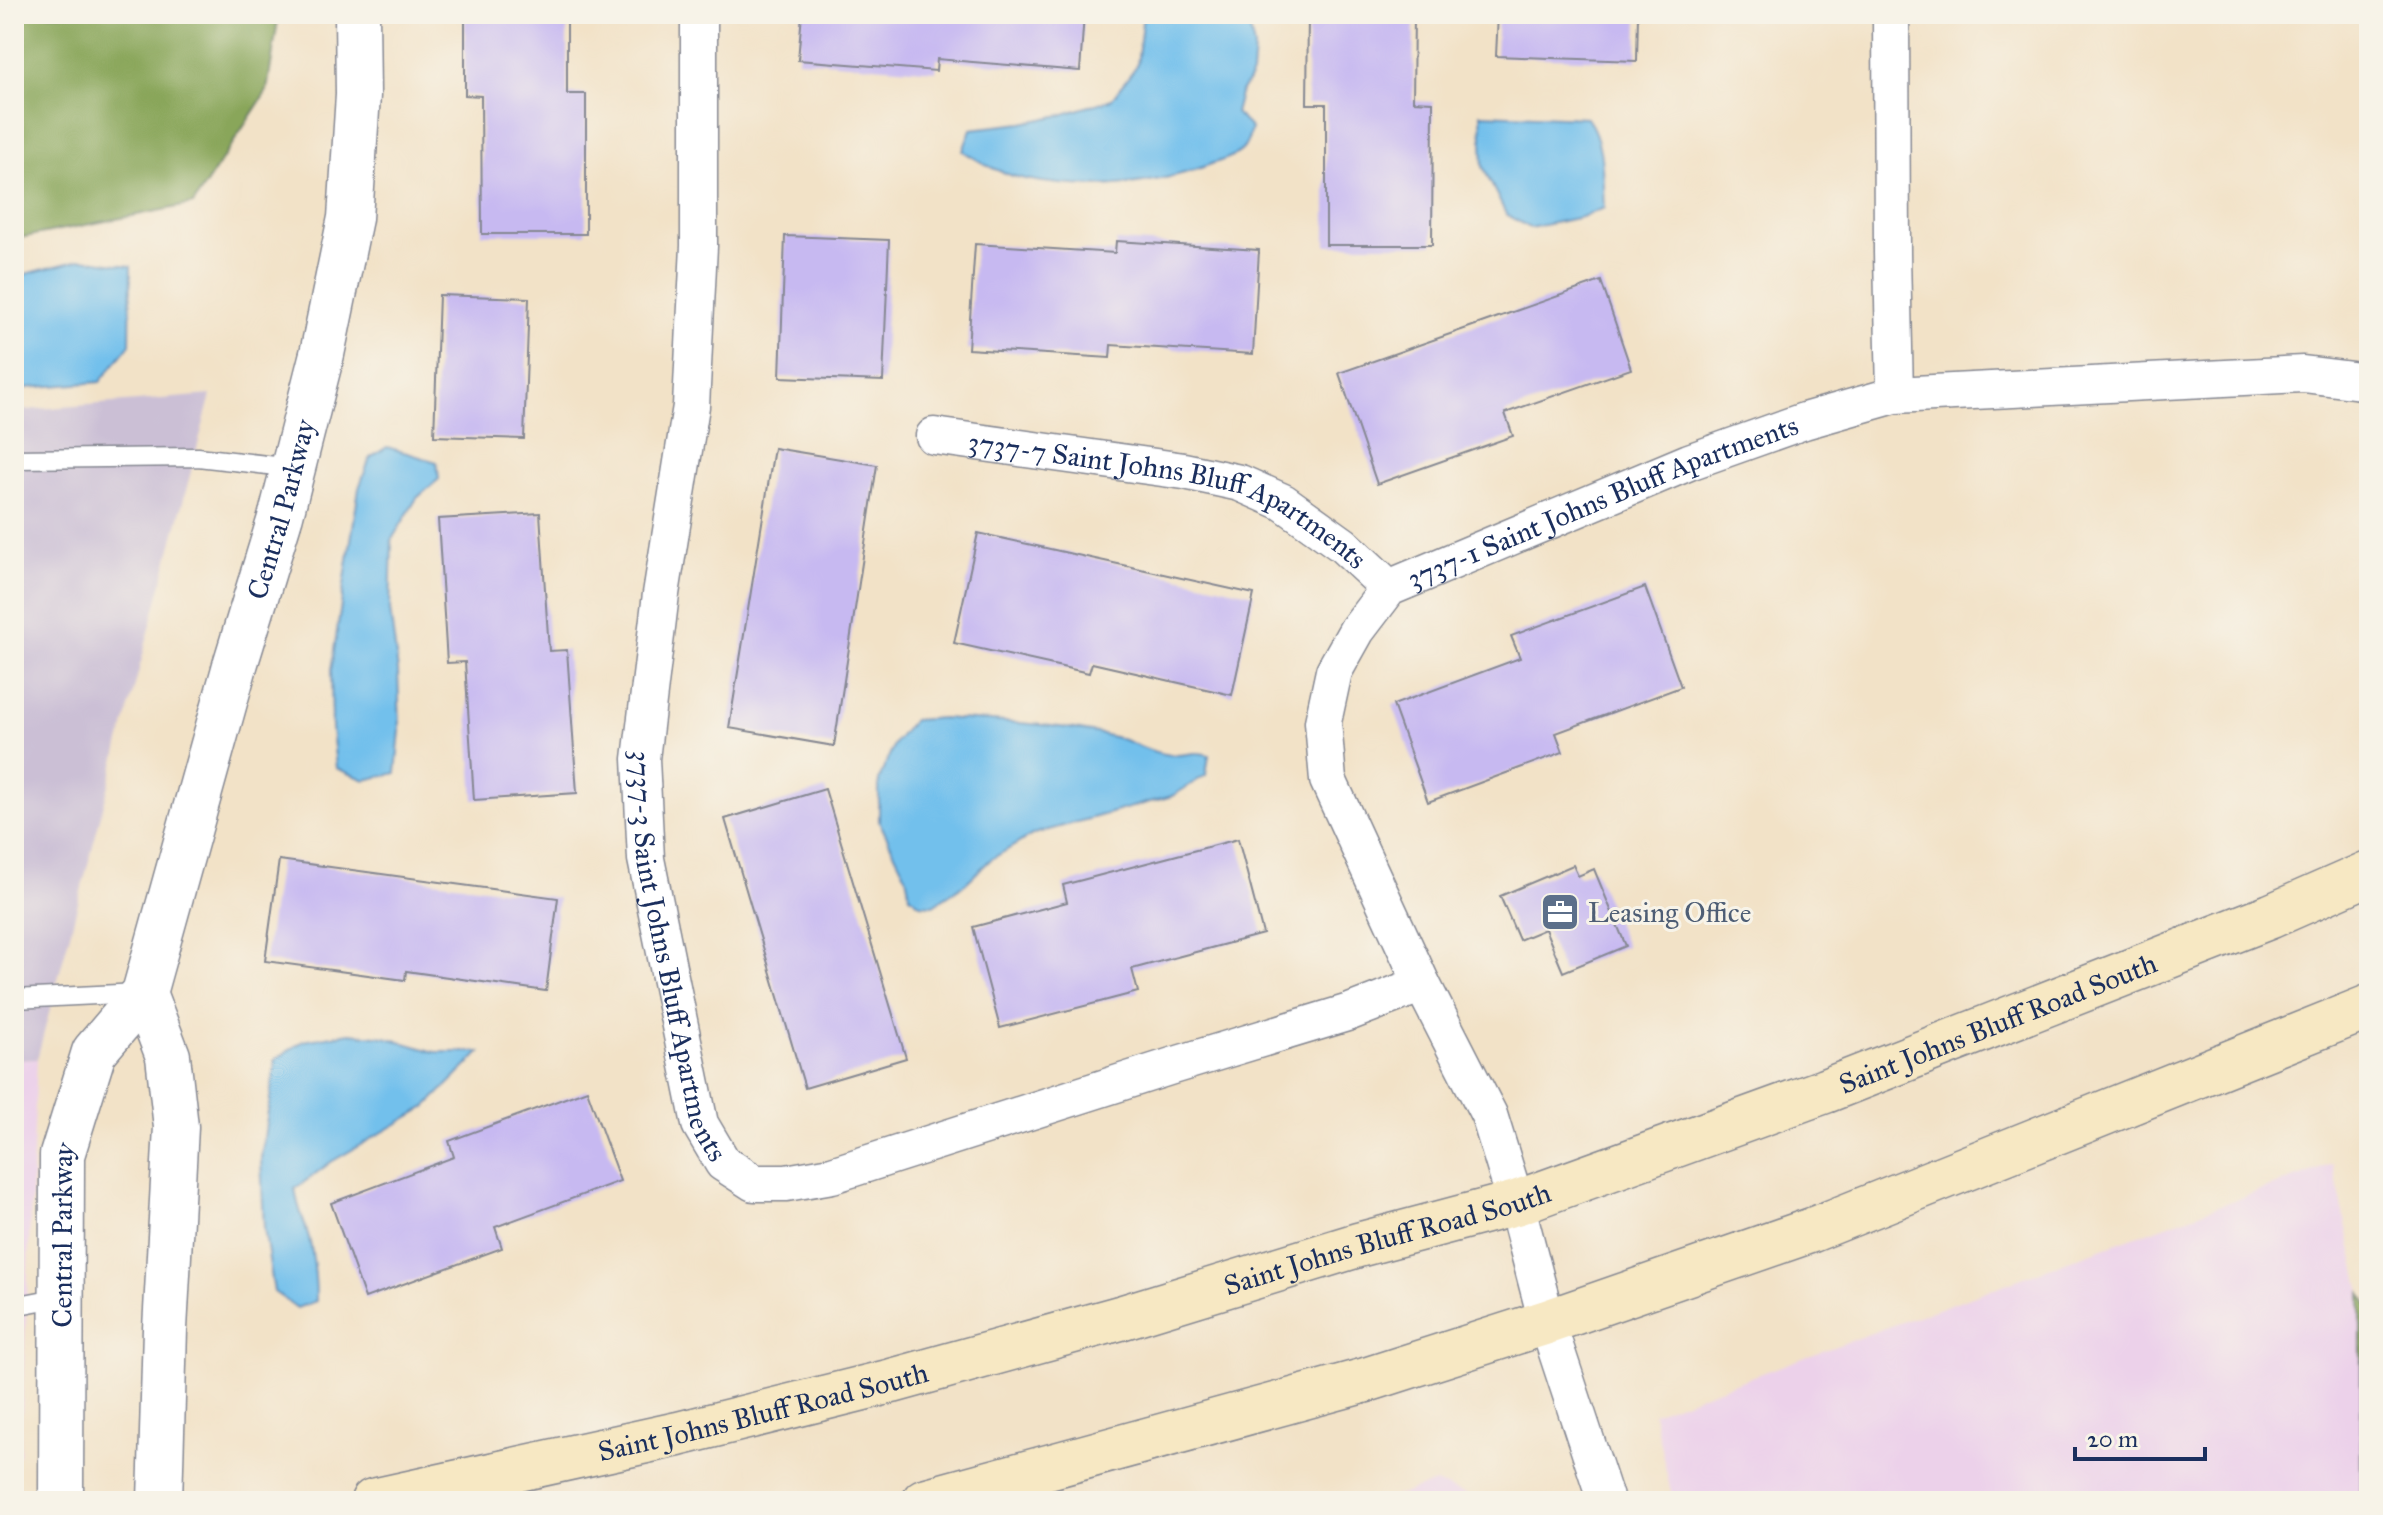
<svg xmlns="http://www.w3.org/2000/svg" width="2383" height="1515" font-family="'IM FELL Great Primer',serif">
  <rect width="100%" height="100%" fill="#f7f3e8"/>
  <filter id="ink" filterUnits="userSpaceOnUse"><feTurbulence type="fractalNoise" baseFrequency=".0125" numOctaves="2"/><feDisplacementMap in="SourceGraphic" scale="16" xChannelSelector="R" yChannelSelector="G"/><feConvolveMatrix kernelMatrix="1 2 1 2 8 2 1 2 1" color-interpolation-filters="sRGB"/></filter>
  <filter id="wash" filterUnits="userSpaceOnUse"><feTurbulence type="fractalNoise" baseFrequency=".006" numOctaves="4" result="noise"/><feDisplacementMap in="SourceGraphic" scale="32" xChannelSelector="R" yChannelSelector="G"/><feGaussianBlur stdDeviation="1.8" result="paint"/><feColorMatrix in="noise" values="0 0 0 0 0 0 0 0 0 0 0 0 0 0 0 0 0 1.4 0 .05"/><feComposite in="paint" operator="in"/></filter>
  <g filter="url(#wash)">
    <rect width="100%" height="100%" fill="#f2e2c7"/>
    <path fill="#ecd1ea" d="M 37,1059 L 20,1456 L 14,1457 L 14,1060 Z
      M 2333,1164 L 2361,1293 L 2361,1501 L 1673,1501 L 1653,1413 Z
      M 1435,1483 L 1484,1501 L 1381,1501 Z"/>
    <path fill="#cbbfd5" d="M 211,395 L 37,1059 L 14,1060 L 14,411 Z"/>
    <path fill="#89a65a" stroke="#526a5c" stroke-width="2" d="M 14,14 L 279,14 L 267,91 L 193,204 L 14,239 Z
      M 2361,1293 L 2369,1305 L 2369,1501 L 2361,1501 Z"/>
    <path fill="#72c0ec" stroke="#4678a5" stroke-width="2" d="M 1143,14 L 1246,14 L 1254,47 L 1252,74 L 1240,94 L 1235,113 L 1251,128 C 1249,136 1248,144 1242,150 C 1235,157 1223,160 1214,163 C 1153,187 1088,191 1025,179 C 1001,174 983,164 963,151 L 971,129 L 1022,123 L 1061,115 L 1112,99 L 1137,65 Z
      M 1481,114 L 1587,118 C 1605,142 1602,179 1604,208 L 1581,217 L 1530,228 L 1506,214 L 1483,167 Z
      M 83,259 L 131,266 L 130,344 L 100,382 L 14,389 L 14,277 Z
      M 387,447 L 437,462 L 439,479 L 417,498 L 392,539 L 390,610 L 398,671 L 400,730 L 396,773 L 365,780 L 336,768 L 332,728 L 331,670 L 359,488 L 370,458 Z
      M 943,718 C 998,722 1061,723 1114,737 C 1134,742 1152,754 1173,755 C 1188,756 1192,750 1209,755 L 1206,775 L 1172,796 L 1034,834 L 990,860 L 965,884 L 933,905 L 920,904 L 910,896 L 906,876 L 879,821 L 879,780 L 894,744 L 913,720 Z
      M 350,1033 L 385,1037 L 435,1052 L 481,1052 L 426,1107 L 331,1162 L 295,1189 C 298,1210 304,1220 309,1238 C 314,1259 316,1279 316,1301 L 297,1308 L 274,1292 L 264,1228 L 261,1158 L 276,1059 L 303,1041 Z"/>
    <g id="blocks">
      <path fill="#c7b9f1" d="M 465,14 L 567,14 L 567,94 L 586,94 L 586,234 L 482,234 L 481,96 L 465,95 Z
        M 802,14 L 1084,14 L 1080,71 L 937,59 L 936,71 L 798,60 Z
        M 1308,14 L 1414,14 L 1413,101 L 1433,102 L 1432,245 L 1326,245 L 1326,104 L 1307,104 Z
        M 1498,14 L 1638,14 L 1637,61 L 1496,56 Z
        M 785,236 L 889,240 L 883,381 L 780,377 Z
        M 1116,241 L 1259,250 L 1253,354 L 1111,345 L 1110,358 L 968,349 L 975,244 L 1115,253 Z
        M 1601,281 L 1631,369 L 1505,413 L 1513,436 L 1377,484 L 1339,373 Z
        M 439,295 L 529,298 L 524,439 L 434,436 Z
        M 774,448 L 877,465 L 834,746 L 729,728 Z
        M 540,513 L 549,651 L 567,650 L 577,793 L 474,800 L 465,662 L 447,663 L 438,519 Z
        M 978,533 L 1254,594 L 1232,695 L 1092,663 L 1089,673 L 954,643 Z
        M 1645,587 L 1681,687 L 1556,733 L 1563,752 L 1428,802 L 1393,705 L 1520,658 L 1511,636 Z
        M 825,789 L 906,1058 L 805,1088 L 725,819 Z
        M 1238,839 L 1263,934 L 1132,969 L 1138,992 L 1000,1028 L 973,927 L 1067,902 L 1063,885 Z
        M 279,860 L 558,898 L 546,991 L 406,971 L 405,980 L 265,961 Z
        M 1573,865 L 1578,876 L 1594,869 L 1626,946 L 1563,972 L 1545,929 L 1519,940 L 1500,896 Z
        M 587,1090 L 620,1181 L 495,1227 L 502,1248 L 365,1298 L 331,1203 L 454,1157 L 449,1141 Z"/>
    </g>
  </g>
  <g filter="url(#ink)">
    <use href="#blocks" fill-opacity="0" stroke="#868892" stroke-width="2"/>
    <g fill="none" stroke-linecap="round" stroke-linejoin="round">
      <defs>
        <path id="service" d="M 14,459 L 198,457 L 293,468
          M 14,999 L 139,993
          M 14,1306 L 61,1297"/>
        <g id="minor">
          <path id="s1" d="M 699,14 L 699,246 L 691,406 L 661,594 L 641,759 L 646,859 L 700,1124 L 723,1163 L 754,1183 L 786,1183 L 832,1175 L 1172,1066 L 1350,1012 L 1422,984"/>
          <path d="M 1891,14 L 1892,253 L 1895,395"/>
          <path id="s2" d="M 934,436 L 1184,471 L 1240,483 L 1283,502 L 1343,545 L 1389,588"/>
          <path id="s3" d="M 1606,1501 L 1547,1322 L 1516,1203 L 1489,1115 L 1422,984 L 1328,780 L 1323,722 L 1334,671 L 1357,630 L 1389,588 L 1689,462 L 1804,421 L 1895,395 L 2303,374 L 2369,382"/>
        </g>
        <g id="tertiary">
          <path d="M 144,993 L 168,1056 L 176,1127 L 165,1329 L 160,1501"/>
          <path id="s4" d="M 61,1501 L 62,1155 L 94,1052 L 144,993 L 236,662 L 281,515 L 322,354 L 350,218 L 358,95 L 357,14"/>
        </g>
        <g id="secondary">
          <path id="s5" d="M 373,1501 L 678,1434 L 892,1381 L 1120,1318 L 1358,1245 L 1516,1203 L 1825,1091 L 2271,916 L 2369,873"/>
          <path d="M 924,1501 L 1366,1380 L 1547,1322 L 1812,1230 L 2369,1007"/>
        </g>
      </defs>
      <use href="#service" stroke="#868892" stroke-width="21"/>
      <use href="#minor" stroke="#868892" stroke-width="39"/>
      <use href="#tertiary" stroke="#868892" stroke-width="47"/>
      <use href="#secondary" stroke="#868892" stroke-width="47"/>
      <use href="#service" stroke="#fff" stroke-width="18"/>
      <use href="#minor" stroke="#fff" stroke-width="36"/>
      <use href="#tertiary" stroke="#fff" stroke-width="44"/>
      <use href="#secondary" stroke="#f7e8c3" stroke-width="44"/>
    </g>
  </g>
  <defs>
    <symbol id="office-square" viewBox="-11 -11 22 22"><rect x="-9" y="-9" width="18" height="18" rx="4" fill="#5c6f8a" stroke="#f7f3e8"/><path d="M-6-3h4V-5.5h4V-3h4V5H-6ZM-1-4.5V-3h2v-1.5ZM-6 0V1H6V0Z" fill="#fff"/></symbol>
  </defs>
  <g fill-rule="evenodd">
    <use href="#office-square" x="1538" y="890" width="44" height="44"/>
  </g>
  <g text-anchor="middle" stroke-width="6" stroke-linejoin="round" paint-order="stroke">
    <g font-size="28" fill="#1b2f5e" stroke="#f7f3e8">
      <text dy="10" stroke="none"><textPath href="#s3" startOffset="1216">3737-1 Saint Johns Bluff Apartments</textPath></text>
      <text dy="10" stroke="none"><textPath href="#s2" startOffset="246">3737-7 Saint Johns Bluff Apartments</textPath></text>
      <text dy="10" stroke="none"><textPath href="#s4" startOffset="1034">Central Parkway</textPath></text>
      <text dy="10" stroke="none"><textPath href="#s1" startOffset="950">3737-3 Saint Johns Bluff Apartments</textPath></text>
      <text dy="10" stroke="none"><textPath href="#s5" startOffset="1696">Saint Johns Bluff Road South</textPath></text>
      <text dy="10" stroke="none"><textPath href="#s4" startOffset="266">Central Parkway</textPath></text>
      <text dy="10" stroke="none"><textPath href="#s5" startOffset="1048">Saint Johns Bluff Road South</textPath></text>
      <text dy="10" stroke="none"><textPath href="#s5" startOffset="400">Saint Johns Bluff Road South</textPath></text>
    </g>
    <g font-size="28" fill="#4e5e75" stroke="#f7f3e8" text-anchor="start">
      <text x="1588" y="922">Leasing Office</text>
    </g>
  </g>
  <rect width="2383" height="1515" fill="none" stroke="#f7f3e8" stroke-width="48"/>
  <path d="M2075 1447v12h130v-12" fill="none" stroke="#1b2f5e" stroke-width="4"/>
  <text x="2087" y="1447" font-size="24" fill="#1b2f5e" stroke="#f7f3e8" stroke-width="6" paint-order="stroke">20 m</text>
</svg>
